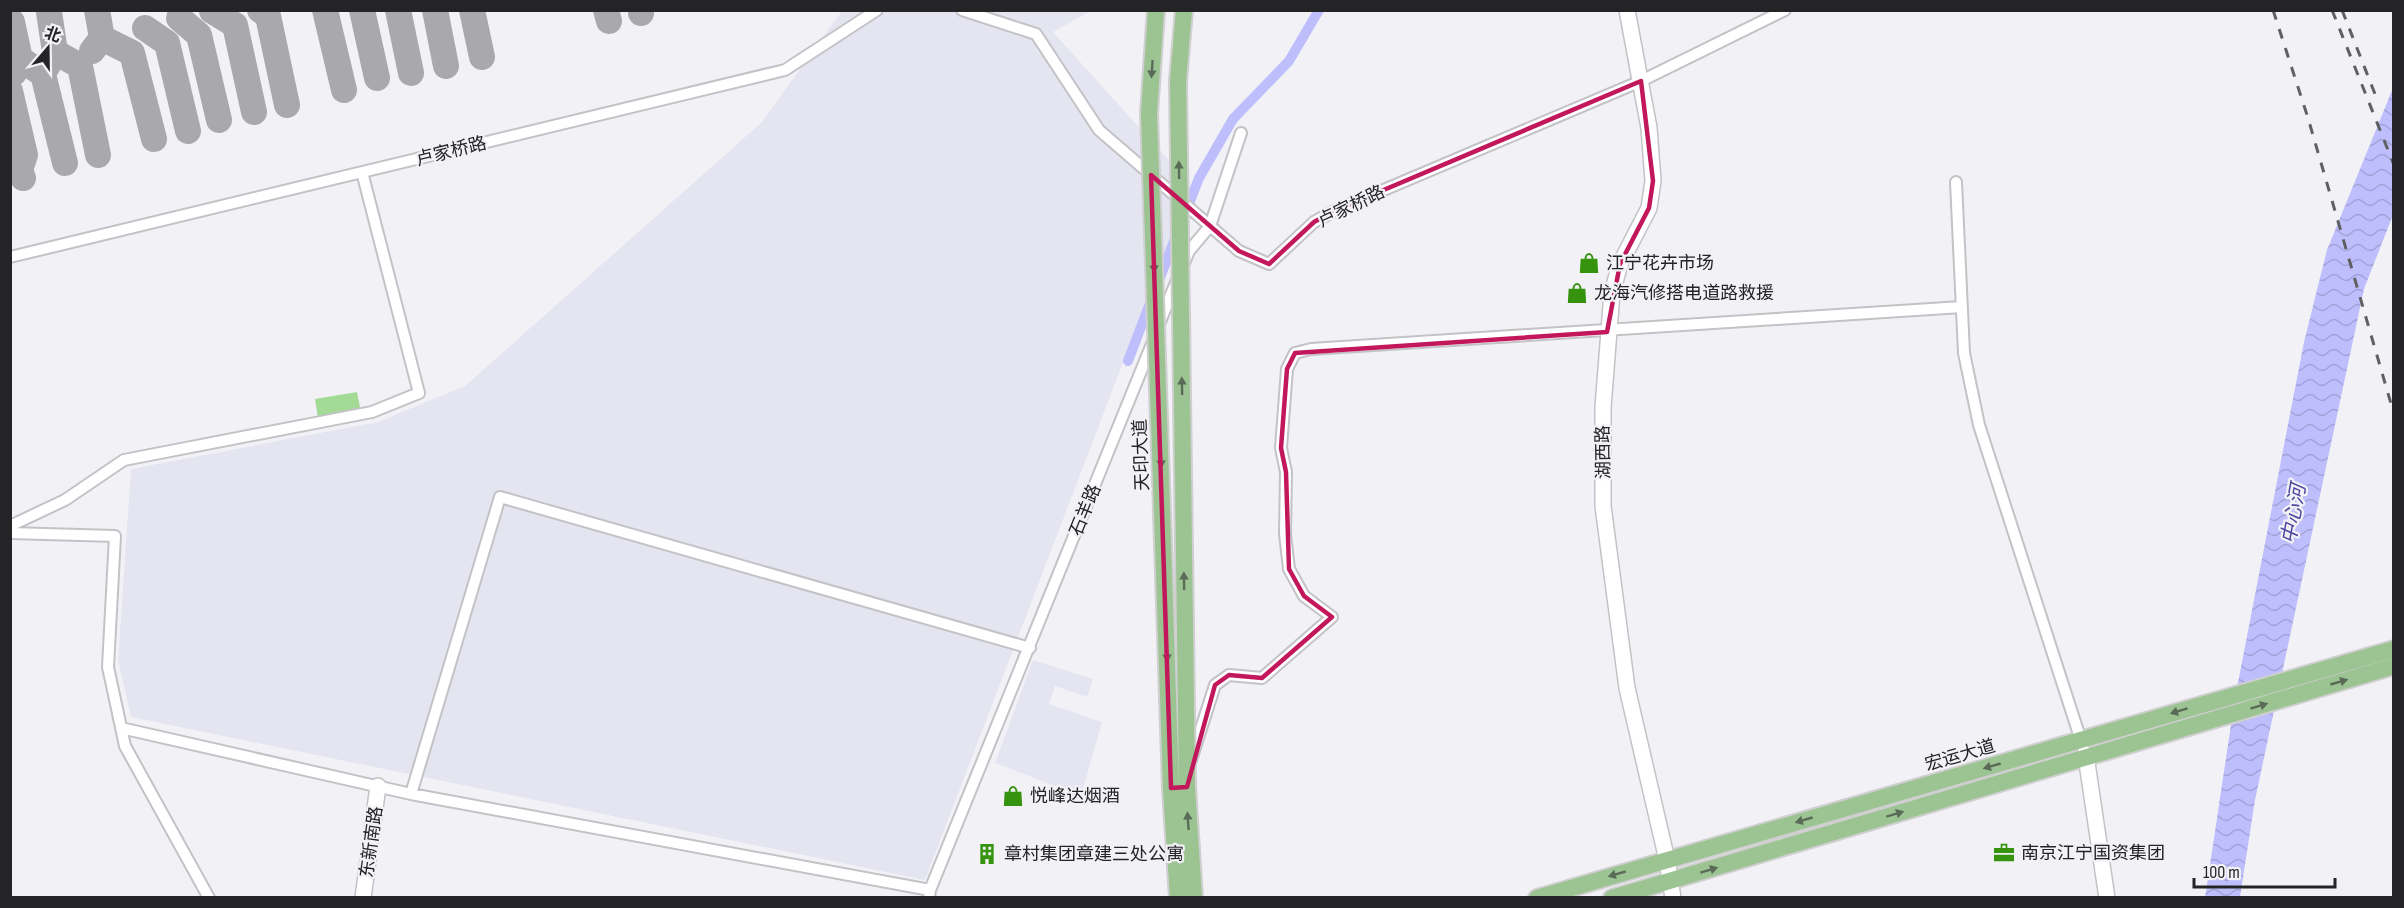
<svg xmlns="http://www.w3.org/2000/svg" width="2404" height="908" font-family="'Sofia Sans Condensed','Noto Sans SC',sans-serif">
  <defs>
    <pattern id="water-waves" width="16" height="10" patternUnits="userSpaceOnUse" patternTransform="scale(1.5)"><rect width="16" height="10" fill="#bebefd"/><path d="M0 5q4-4 8 0t8 0" fill="none" stroke="#a3a3d9"/></pattern>
  </defs>
  <rect width="100%" height="100%" fill="#f2f2f6"/>
  <path fill="#e4e5f0" d="M 842,11 L 1091,11 L 1053,32 L 1191,185 L 925,880 L 131,717 L 118,660 L 131,469 L 378,422 L 465,386 L 762,122 Z
    M 1033,660 L 1093,679 L 1087,697 L 1055,686 L 1049,704 L 1102,722 L 1081,796 L 995,763 Z"/>
  <path fill="#a3da95" d="M 357,392 L 362,417 L 319,424 L 315,399 Z"/>
  <path fill="url(#water-waves)" d="M 2393,88 L 2393,215 L 2364,289 L 2255,800 L 2240,897 L 2205,898 L 2235,698 L 2304,342 L 2327,250 Z"/>
  <g fill="none" stroke-linecap="round" stroke-linejoin="round">
    <path stroke="#bebefd" stroke-width="10" d="M 1185,214 L 1199,178 L 1233,119 L 1289,61 L 1319,10
      M 1158,283 L 1176,236
      M 1128,361 L 1152,298"/>
    <path stroke="#a9a9ac" stroke-width="26" d="M 260,10 L 268,16 L 287,105
      M 325,10 L 344,90
      M 362,10 L 377,78
      M 398,10 L 411,73
      M 435,10 L 446,66
      M 472,10 L 482,57
      M 606,10 L 609,21
      M 641,10 L 641,13
      M 212,11 L 235,25 L 254,112
      M 179,18 L 199,35 L 219,120
      M 12,22 L 20,59 L 14,73
      M 145,28 L 167,43 L 188,131
      M 102,38 L 132,53 L 154,139
      M 92,51 L 102,38 L 97,10
      M 55,52 L 80,66 L 98,155
      M 20,59 L 43,74 L 65,163
      M 47,67 L 55,52 L 49,12
      M 10,91 L 25,155 L 20,170 L 23,178"/>
    <defs>
      <path id="street" d="M 962,10 L 1036,34 L 1099,130 L 1239,251 L 1269,264 L 1314,222 L 1334,211 L 1641,81 L 1785,10
        M 1956,182 L 1964,353 L 1979,425 L 2086,756
        M 10,257 L 785,70 L 877,10
        M 1184,263 L 1189,251 L 1210,226 L 1241,133
        M 1159,324 L 1177,280
        M 10,526 L 65,500 L 124,460 L 372,412 L 419,393 L 362,172
        M 10,533 L 115,536 L 108,667 L 125,746 L 209,898
        M 121,728 L 411,794
        M 1191,760 L 1215,685 L 1229,675 L 1262,678 L 1332,617 L 1304,596 L 1289,569 L 1285,534 L 1286,472 L 1281,448 L 1287,369 L 1295,353 L 1311,349 L 1962,307
        M 930,890 L 411,794 L 500,497 L 1030,648
        M 929,898 L 930,890 L 1154,339"/>
      <path id="secondary" d="M 1627,10 L 1649,128 L 1653,181 L 1649,208 L 1620,264 L 1612,293 L 1603,407 L 1603,506 L 1627,688 L 1667,860 L 1673,898
        M 2086,756 L 2107,898
        M 363,898 L 378,786"/>
      <path id="primary" d="M 1178,898 L 1171,788 L 1187,787 L 1194,898
        M 1537,898 L 2394,649
        M 1612,898 L 2394,666"/>
    </defs>
    <use href="#street" stroke="#c3c3c7" stroke-width="14"/>
    <use href="#secondary" stroke="#c3c3c7" stroke-width="18"/>
    <use href="#primary" stroke="#cfcfcf" stroke-width="20"/>
    <use href="#street" stroke="#fff" stroke-width="10"/>
    <use href="#secondary" stroke="#fff" stroke-width="15"/>
    <use href="#primary" stroke="#9cc392" stroke-width="16"/>
    <path stroke="#606062" stroke-width="3" stroke-dasharray="10 10" stroke-linecap="butt" d="M 2273,10 L 2308,118 L 2394,414
      M 2332,10 L 2394,165
      M 2342,10 L 2375,94"/>
    <defs>
      <path id="primary-bridge" d="M 1156,10 L 1149,113 L 1171,788
        M 1184,10 L 1178,81 L 1187,787"/>
    </defs>
    <use href="#primary-bridge" stroke="#cfcfcf" stroke-width="20" stroke-linecap="butt"/>
    <use href="#primary-bridge" stroke="#9cc392" stroke-width="16"/>
  </g>
  <defs><path id="oneway-solid" d="M-6-.8H1V-3.2L6.5 0L1 3.2V.8H-6Z" transform="scale(1.5)"/></defs>
  <g fill="#5a6c57">
    <use href="#oneway-solid" transform="translate(1152 69) rotate(94)"/>
    <use href="#oneway-solid" transform="translate(1179 170) rotate(-91)"/>
    <use href="#oneway-solid" transform="translate(1154 264) rotate(88)"/>
    <use href="#oneway-solid" transform="translate(1182 386) rotate(-91)"/>
    <use href="#oneway-solid" transform="translate(1161 459) rotate(88)"/>
    <use href="#oneway-solid" transform="translate(1184 581) rotate(-91)"/>
    <use href="#oneway-solid" transform="translate(1167 653) rotate(88)"/>
    <use href="#oneway-solid" transform="translate(2339 682) rotate(-16)"/>
    <use href="#oneway-solid" transform="translate(2259 706) rotate(-17)"/>
    <use href="#oneway-solid" transform="translate(2179 711) rotate(163)"/>
    <use href="#oneway-solid" transform="translate(1992 766) rotate(164)"/>
    <use href="#oneway-solid" transform="translate(1895 814) rotate(-17)"/>
    <use href="#oneway-solid" transform="translate(1804 820) rotate(164)"/>
    <use href="#oneway-solid" transform="translate(1188 821) rotate(-94)"/>
    <use href="#oneway-solid" transform="translate(1709 870) rotate(-17)"/>
    <use href="#oneway-solid" transform="translate(1617 874) rotate(164)"/>
  </g>
  <path fill="none" stroke="#c2185b" stroke-width="4.5" stroke-linejoin="round" d="M 1641,81 L 1653,181 L 1649,208 L 1620,264 L 1607,332 L 1295,353 L 1287,369 L 1281,448 L 1286,472 L 1289,569 L 1304,596 L 1332,617 L 1262,678 L 1229,675 L 1215,685 L 1187,787 L 1171,788 L 1151,175 L 1239,251 L 1269,264 L 1314,222 L 1334,211 Z"/>
  <defs>
    <symbol id="shop-bare" viewBox="-9 -9 18 18"><path d="M-5-2.5h2.3a2.7 3.5 0 0 1 5.4 0H5L5.5 6h-11ZM-1.5-2.5h3a1.5 2.3 0 0 0-3 0Z" fill="#35930e" stroke="#f2f2f6" stroke-width="2.5" paint-order="stroke"/></symbol>
    <symbol id="office-bare" viewBox="-9 -9 18 18"><path d="M-6-3h4V-5.5h4V-3h4V5H-6ZM-1-4.5V-3h2v-1.5ZM-6 0V1H6V0Z" fill="#35930e" stroke="#f2f2f6" stroke-width="2.5" paint-order="stroke"/></symbol>
    <symbol id="building-bare" viewBox="-9 -9 18 18"><path d="M-4-6H4V6H1V3H-1V6H-4ZM-2.5-4.3h1.7v1.8h-1.7ZM.8-4.3h1.7v1.8H.8ZM-2.5-1h1.7V.8h-1.7ZM.8-1h1.7V.8H.8Z" fill="#35930e" stroke="#f2f2f6" stroke-width="2.5" paint-order="stroke"/></symbol>
  </defs>
  <g fill-rule="evenodd">
    <use href="#shop-bare" x="1574" y="248" width="30" height="30"/>
    <use href="#shop-bare" x="1562" y="278" width="30" height="30"/>
    <use href="#shop-bare" x="998" y="781" width="30" height="30"/>
    <use href="#office-bare" x="1989" y="838" width="30" height="30"/>
    <use href="#building-bare" x="972" y="839" width="30" height="30"/>
  </g>
  <g text-anchor="middle" stroke-width="4.5" stroke-linejoin="round" paint-order="stroke">
    <g font-size="18" fill="#242426" stroke="#f2f2f6">
      <text transform="translate(451 151) rotate(-14)" y="6">卢家桥路</text>
      <text transform="translate(1351 206) rotate(-26)" y="6">卢家桥路</text>
      <text transform="translate(1603 452) rotate(-91)" y="6">湖西路</text>
      <text transform="translate(1141 455) rotate(-92)" y="6">天印大道</text>
      <text transform="translate(1085 510) rotate(-68)" y="6">石羊路</text>
      <text transform="translate(1960 755) rotate(-16)" y="6">宏运大道</text>
      <text transform="translate(371 842) rotate(-82)" y="6">东新南路</text>
    </g>
    <g font-size="18" fill="#242426" stroke="#f2f2f6" text-anchor="start">
      <text x="1606" y="269">江宁花卉市场</text>
      <text x="1594" y="299">龙海汽修搭电道路救援</text>
      <text x="1030" y="802">悦峰达烟酒</text>
      <text x="2021" y="859">南京江宁国资集团</text>
      <text x="1004" y="860">章村集团章建三处公寓</text>
    </g>
    <g font-size="20" font-style="italic" fill="#4e449e" stroke="#f2f2f6">
      <text transform="translate(2293 514) rotate(-80)" y="7">中心河</text>
    </g>
  </g>
  <rect width="2404" height="908" fill="none" stroke="#242426" stroke-width="24"/>
  <g transform="translate(48 48) rotate(20)" stroke="#f2f2f6" stroke-width="4.5" paint-order="stroke">
  <path d="M0-4.5L10 22L0 15L-10 22Z" fill="#242426"/>
  <text y="-9" font-size="16" font-weight="bold" text-anchor="middle" fill="#242426">北</text>
  </g>
  <path d="M2194 878v9h141v-9" fill="none" stroke="#242426" stroke-width="3"/>
  <text x="2203" y="878" font-size="18" fill="#242426" stroke="#f2f2f6" stroke-width="4.5" paint-order="stroke">100 m</text>
</svg>
